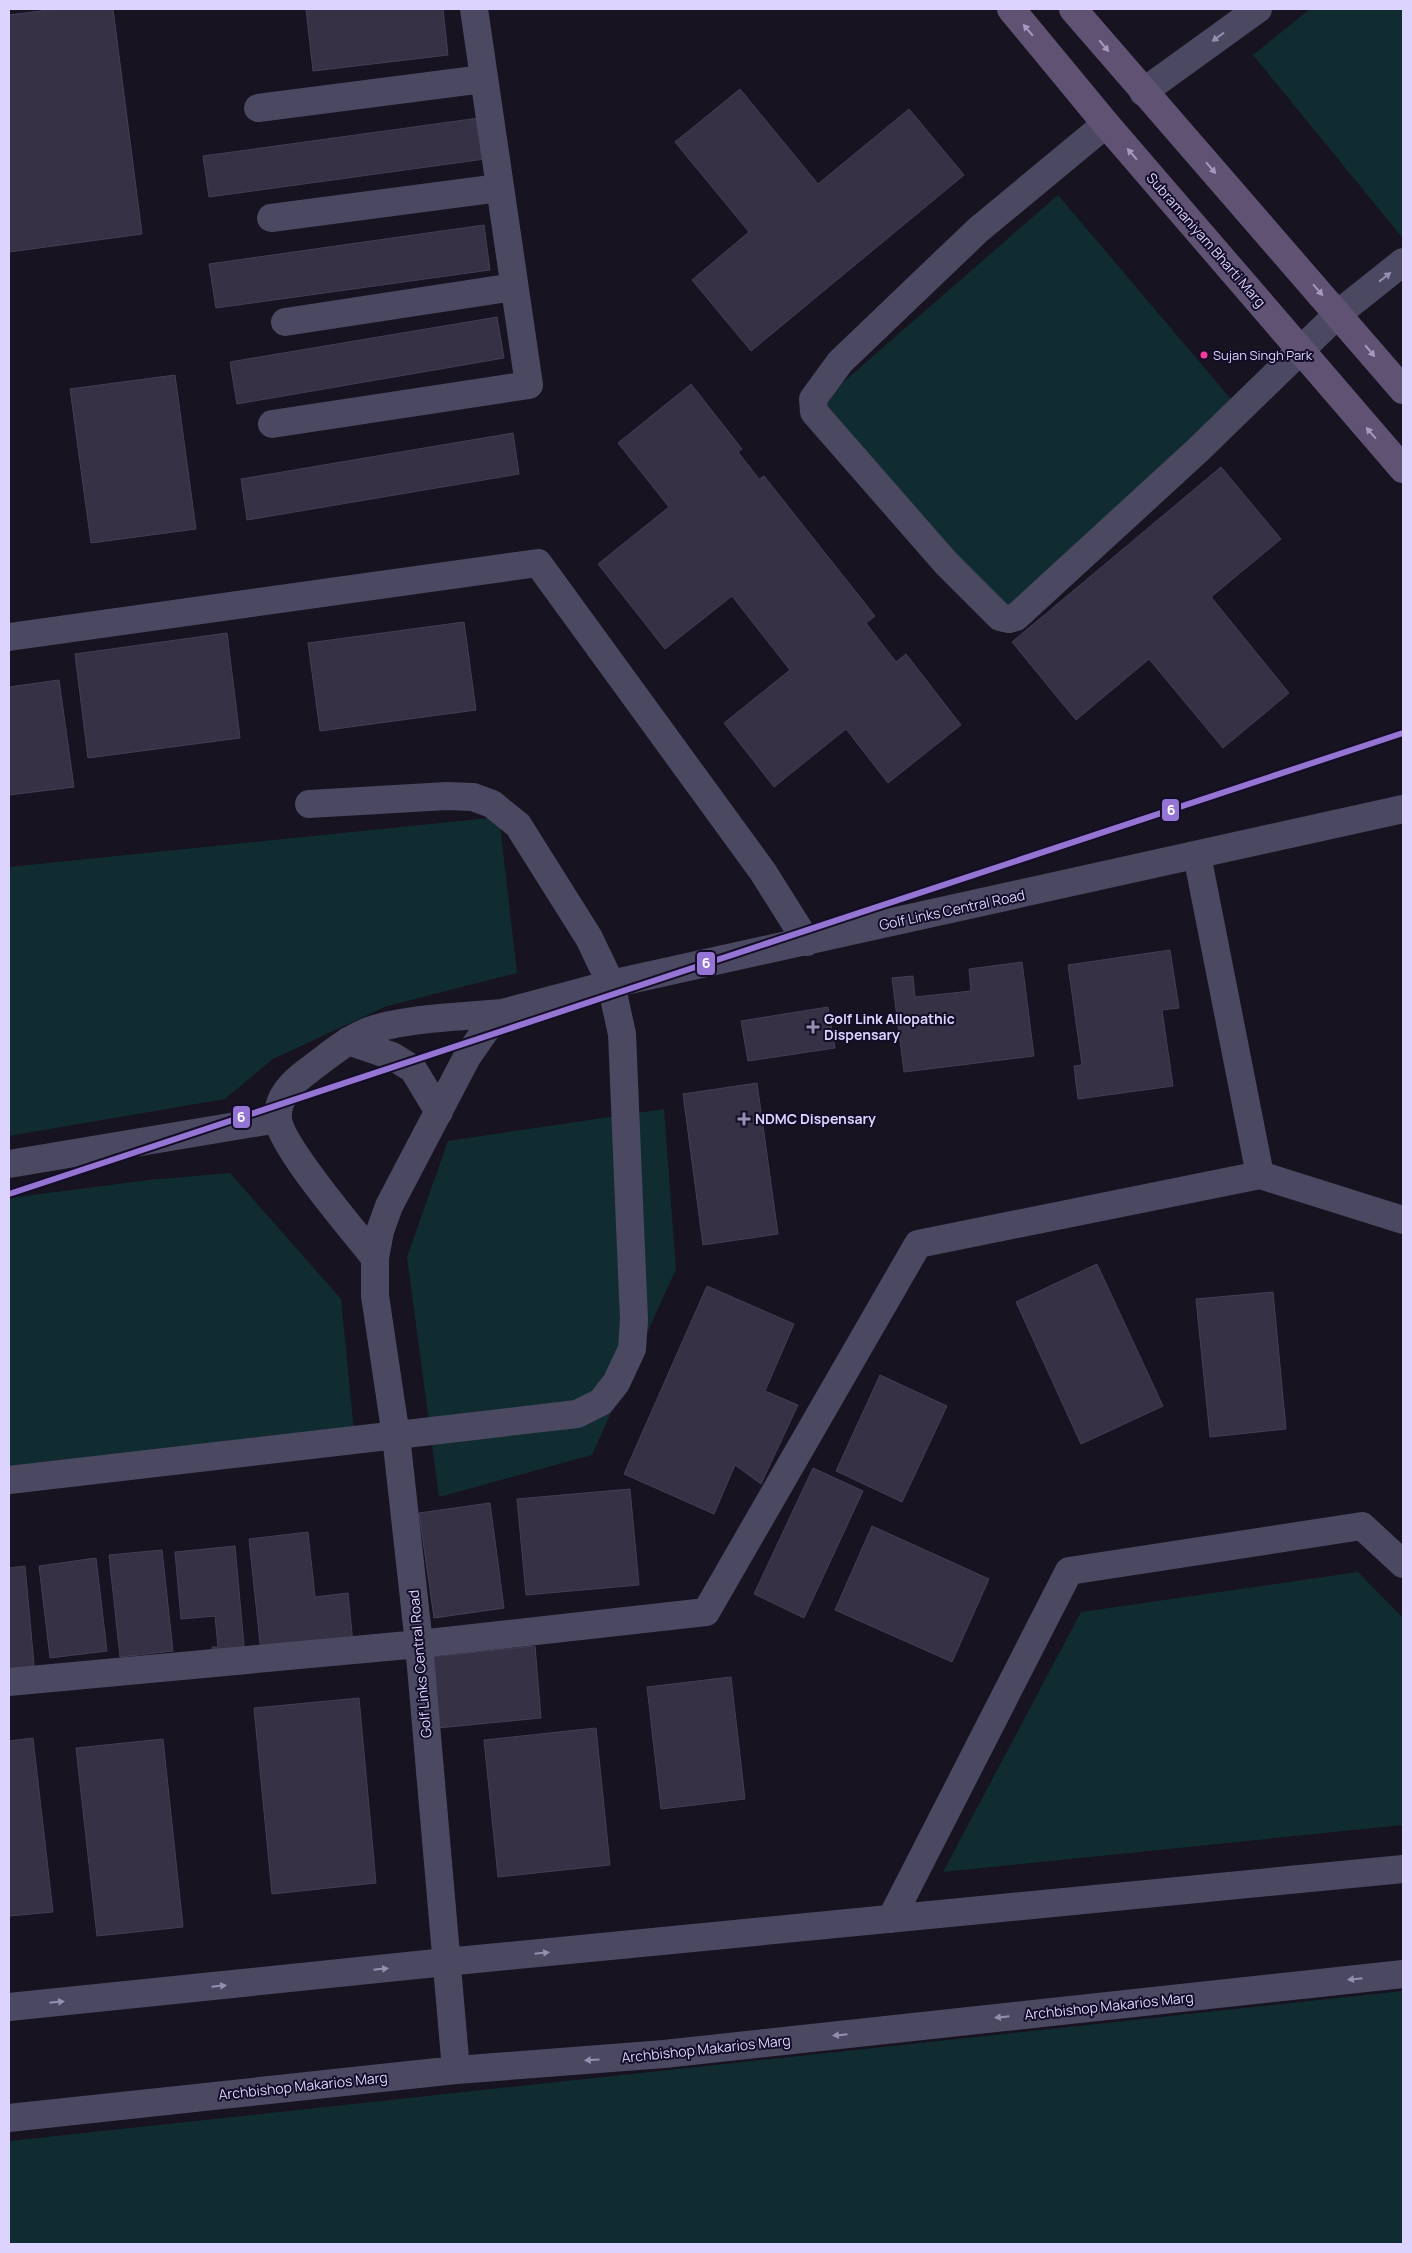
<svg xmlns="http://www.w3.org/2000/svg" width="1412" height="2253" font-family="Manrope,sans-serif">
  <rect width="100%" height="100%" fill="#171321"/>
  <path fill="#112c30" d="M 1310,9 L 1403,9 L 1403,234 L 1401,236 L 1253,55 Z
    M 1058,195 L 1247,418 L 995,627 L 817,405 Z
    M 499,817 L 517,973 L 387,1006 L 273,1059 L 225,1099 L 9,1136 L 9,867 Z
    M 664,1109 L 676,1269 L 592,1455 L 439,1497 L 407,1257 L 448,1141 Z
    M 230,1173 L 341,1299 L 354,1431 L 9,1475 L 9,1198 L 149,1180 Z
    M 1358,1572 L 1403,1618 L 1403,1825 L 943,1872 L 1081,1612 Z
    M 1403,1991 L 1403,2244 L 9,2244 L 9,2141 Z"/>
  <path fill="#363144" stroke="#443e56" d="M 56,9 L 113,9 L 142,234 L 9,252 L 9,15 Z
    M 306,9 L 443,9 L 448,55 L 313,71 Z
    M 740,89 L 818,184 L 909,109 L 964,175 L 751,351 L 692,280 L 749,232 L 675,142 Z
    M 479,118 L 485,159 L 209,197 L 203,156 Z
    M 484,225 L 490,270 L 216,308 L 209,264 Z
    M 497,317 L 504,358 L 237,404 L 230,362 Z
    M 175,375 L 196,529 L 91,543 L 70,389 Z
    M 691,384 L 742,449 L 738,452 L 759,479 L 764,476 L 875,616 L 866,623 L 896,662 L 906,654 L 961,725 L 888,783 L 846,729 L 774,787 L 724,723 L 790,670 L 732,596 L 665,649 L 598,564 L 669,507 L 618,443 Z
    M 513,433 L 519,474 L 247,520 L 241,479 Z
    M 1221,467 L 1281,539 L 1211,597 L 1289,693 L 1223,748 L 1149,659 L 1076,720 L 1012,642 Z
    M 464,622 L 476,710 L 320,731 L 308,643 Z
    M 227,633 L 240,738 L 88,758 L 75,654 Z
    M 59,680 L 74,787 L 9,795 L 9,687 Z
    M 1170,950 L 1179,1008 L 1162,1010 L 1173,1086 L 1078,1099 L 1074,1066 L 1082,1065 L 1068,965 Z
    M 1022,962 L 1034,1056 L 904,1072 L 892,978 L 913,976 L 915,997 L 971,991 L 969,969 Z
    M 828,1007 L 835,1048 L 748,1061 L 741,1021 Z
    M 757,1083 L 778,1234 L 703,1245 L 683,1094 Z
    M 1097,1264 L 1163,1406 L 1081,1444 L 1016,1302 Z
    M 707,1286 L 794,1324 L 765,1391 L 798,1405 L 761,1484 L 735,1465 L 714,1514 L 624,1474 Z
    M 1273,1292 L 1286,1429 L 1210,1437 L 1196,1299 Z
    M 880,1375 L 947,1406 L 902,1502 L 836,1471 Z
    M 813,1468 L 863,1491 L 804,1618 L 754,1594 Z
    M 630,1489 L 639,1585 L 526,1595 L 517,1499 Z
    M 490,1503 L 504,1608 L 434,1618 L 419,1513 Z
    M 872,1526 L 989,1579 L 952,1662 L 835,1610 Z
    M 308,1532 L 315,1597 L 348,1593 L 353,1644 L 261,1653 L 249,1539 Z
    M 235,1546 L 245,1657 L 213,1660 L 212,1647 L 218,1647 L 215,1616 L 181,1619 L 175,1552 Z
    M 162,1550 L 173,1651 L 120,1657 L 109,1555 Z
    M 96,1558 L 107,1651 L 50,1658 L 39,1566 Z
    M 25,1566 L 35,1675 L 9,1677 L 9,1568 Z
    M 535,1646 L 541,1718 L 438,1728 L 431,1657 Z
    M 731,1677 L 745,1799 L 661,1809 L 647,1687 Z
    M 359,1698 L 376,1883 L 272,1894 L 254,1708 Z
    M 596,1728 L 610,1865 L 498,1877 L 484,1740 Z
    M 33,1738 L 53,1912 L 9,1916 L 9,1741 Z
    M 163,1739 L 183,1927 L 97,1936 L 76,1748 Z"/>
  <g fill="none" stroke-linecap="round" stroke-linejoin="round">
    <path stroke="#4b4862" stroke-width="28" d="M 1143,92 L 1258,9
      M 258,108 L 483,79
      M 1106,124 L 978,230 L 840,362 L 813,399 L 814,412 L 946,563 L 1000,617 L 1009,619 L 1016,617 L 1198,450 L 1339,313 L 1403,262
      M 271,218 L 499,188
      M 285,322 L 514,287
      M 272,424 L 529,385 L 474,9
      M 9,637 L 538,563 L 763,872 L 807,942
      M 348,1041 L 392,1056 L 413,1069 L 439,1112
      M 9,1164 L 278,1119
      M 1260,1175 L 1403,1220
      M 375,1258 C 354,1231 281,1147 278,1119 C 276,1097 294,1081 309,1070 C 328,1056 345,1041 366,1032 C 400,1018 463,1017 502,1013
      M 9,1480 L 577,1414 L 601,1402 L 616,1383 L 632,1349 L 634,1320 L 622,1034 L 611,984 L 589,938 L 518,825 L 492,804 L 473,797 L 447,796 L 309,804
      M 9,1682 L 419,1644 L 706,1612 L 918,1244 L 1260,1175 L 1197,855
      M 891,1919 L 1069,1571 L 1362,1526 L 1403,1564
      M 9,2007 L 446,1962 L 1403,1869
      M 456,2070 L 419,1644 L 396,1436 L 375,1296 L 375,1258 L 380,1231 L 389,1206 L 467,1057 L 485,1031 L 502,1013 L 611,984 L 1403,809
      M 9,2118 L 456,2070 L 664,2054 L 1403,1974"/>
    <path stroke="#605273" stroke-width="28" d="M 1011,9 L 1106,124 L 1403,469
      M 1073,9 L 1403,390"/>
    <defs>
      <path id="metro-1" d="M 9,1194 L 1403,733"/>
    </defs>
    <use href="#metro-1" stroke="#140d27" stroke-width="10"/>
    <use href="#metro-1" stroke="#9575d3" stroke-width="6"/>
  </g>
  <defs><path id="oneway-solid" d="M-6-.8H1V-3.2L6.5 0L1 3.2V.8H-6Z" transform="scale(1.25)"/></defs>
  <g fill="#a49ac0">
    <use href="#oneway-solid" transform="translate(1028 30) rotate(-130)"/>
    <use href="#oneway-solid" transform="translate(1104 46) rotate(50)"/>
    <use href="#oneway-solid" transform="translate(1132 154) rotate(-131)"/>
    <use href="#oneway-solid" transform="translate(1211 168) rotate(49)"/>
    <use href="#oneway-solid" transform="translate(1318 290) rotate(49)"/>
    <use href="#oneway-solid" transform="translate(1370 351) rotate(50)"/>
    <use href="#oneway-solid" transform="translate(1371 433) rotate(-131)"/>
  </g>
  <g fill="#948eb0">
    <use href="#oneway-solid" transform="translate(1218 37) rotate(144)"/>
    <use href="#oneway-solid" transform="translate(1385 277) rotate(-38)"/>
    <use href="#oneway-solid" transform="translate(542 1953) rotate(-6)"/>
    <use href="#oneway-solid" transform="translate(381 1969) rotate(-6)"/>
    <use href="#oneway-solid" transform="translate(1355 1979) rotate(174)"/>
    <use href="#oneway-solid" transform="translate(219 1986) rotate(-6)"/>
    <use href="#oneway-solid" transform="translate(57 2002) rotate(-6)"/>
    <use href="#oneway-solid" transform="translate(1002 2017) rotate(174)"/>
    <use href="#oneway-solid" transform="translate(840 2035) rotate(174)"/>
    <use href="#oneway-solid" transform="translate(592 2060) rotate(176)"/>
  </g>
  <circle fill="#f13a9d" stroke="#140d27" stroke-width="2" cx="1204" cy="355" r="4.5"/>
  <g fill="#9790b1" stroke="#140d27" stroke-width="2">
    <path d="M810.5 1019.5h5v5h5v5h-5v5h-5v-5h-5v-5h5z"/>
    <path d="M741.5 1111.5h5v5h5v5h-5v5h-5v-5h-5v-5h5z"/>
  </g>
  <g text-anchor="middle" stroke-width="4" stroke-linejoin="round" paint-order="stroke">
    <g font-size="13" fill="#dcd4ff" stroke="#140d27" text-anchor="start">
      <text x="1213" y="360">Sujan Singh Park</text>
    </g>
    <g font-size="14" fill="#dcd4ff" stroke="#140d27">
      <text transform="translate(1206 240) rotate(49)" y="5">Subramaniyam Bharti Marg</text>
      <text transform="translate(952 910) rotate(-12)" y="5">Golf Links Central Road</text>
      <text transform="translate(420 1664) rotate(-95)" y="5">Golf Links Central Road</text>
      <text transform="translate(1109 2006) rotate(-6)" y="5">Archbishop Makarios Marg</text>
      <text transform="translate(706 2049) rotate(-6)" y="5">Archbishop Makarios Marg</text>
      <text transform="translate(303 2086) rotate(-6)" y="5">Archbishop Makarios Marg</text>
    </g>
    <g font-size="14" font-weight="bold" fill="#dcd4ff" stroke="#140d27" text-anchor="start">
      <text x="824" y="1024">Golf Link Allopathic<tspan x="824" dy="16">Dispensary</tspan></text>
      <text x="755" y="1124">NDMC Dispensary</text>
    </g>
  </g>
  <g stroke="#140d27" stroke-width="2">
    <rect x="1161" y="798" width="19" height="24" rx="5" fill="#9575d3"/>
    <rect x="696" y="951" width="20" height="25" rx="5" fill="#9575d3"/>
    <rect x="232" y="1105" width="19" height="24" rx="5" fill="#9575d3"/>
  </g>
  <g font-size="14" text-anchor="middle" font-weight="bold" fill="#fff">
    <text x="1171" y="815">6</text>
    <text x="706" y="968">6</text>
    <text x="241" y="1122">6</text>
  </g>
  <rect width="1412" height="2253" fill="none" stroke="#dcd4ff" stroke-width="20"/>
</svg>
